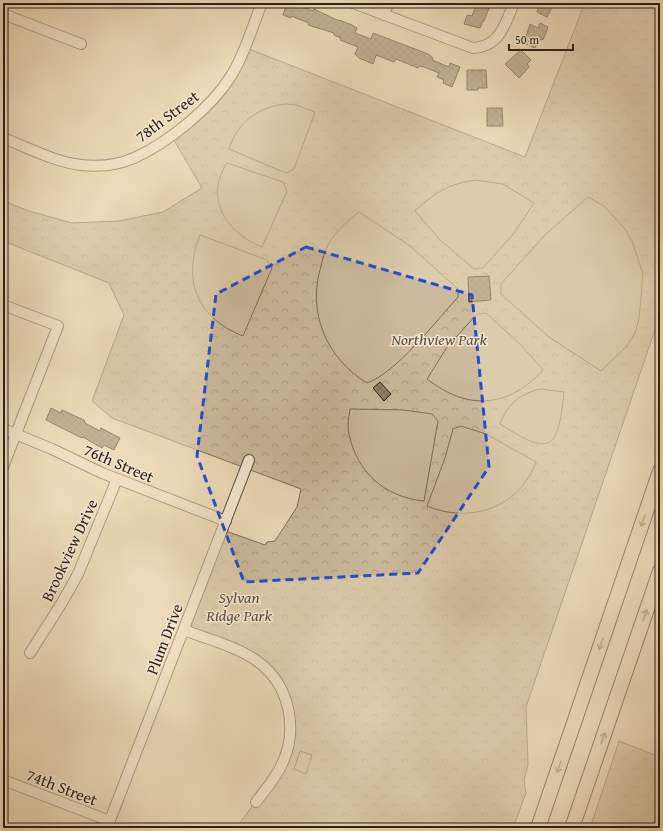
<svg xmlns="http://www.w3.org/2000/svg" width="663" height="831" font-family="'Gentium Book Plus',serif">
  <defs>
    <pattern id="forest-crowns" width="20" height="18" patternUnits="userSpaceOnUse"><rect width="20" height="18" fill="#cbba9c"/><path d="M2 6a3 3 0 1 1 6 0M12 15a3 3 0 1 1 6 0" fill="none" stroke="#ae9f86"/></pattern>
    <pattern id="building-cross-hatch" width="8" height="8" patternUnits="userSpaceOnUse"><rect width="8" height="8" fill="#90806a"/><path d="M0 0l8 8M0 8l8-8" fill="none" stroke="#766856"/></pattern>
  </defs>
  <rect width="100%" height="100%" fill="#ecdab8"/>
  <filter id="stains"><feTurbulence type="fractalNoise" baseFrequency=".005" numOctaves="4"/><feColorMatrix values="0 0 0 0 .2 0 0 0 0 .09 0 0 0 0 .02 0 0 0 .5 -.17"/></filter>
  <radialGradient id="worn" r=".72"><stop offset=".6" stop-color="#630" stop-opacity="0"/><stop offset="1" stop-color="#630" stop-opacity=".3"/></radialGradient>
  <path fill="url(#forest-crowns)" stroke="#7c6c59" d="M 587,3 L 660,3 L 660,315 L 526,707 L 528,765 L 524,780 L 526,793 L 513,828 L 236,828 L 282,766 L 290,717 L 267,669 L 184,630 L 223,530 L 265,545 L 267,542 L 275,541 L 297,507 L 301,489 L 112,418 L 92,401 L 124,315 L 109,283 L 3,241 L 3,201 L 29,211 L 72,223 L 119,221 L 163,212 L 202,188 L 171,135 L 200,113 L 244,47 L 525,157 L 582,10 Z
    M 619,741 L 660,757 L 660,828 L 590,828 Z"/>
  <path fill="#cbba9c" stroke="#7c6c59" d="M 286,104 L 296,105 L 315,112 L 294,169 L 286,173 L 229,149 C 238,122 258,107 286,104 Z
    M 227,163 L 283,182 L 287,191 L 262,247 C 226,233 204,198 227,163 Z
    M 476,180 L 503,184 L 534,203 L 514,233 L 483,268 L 474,269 L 439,239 L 415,211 C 436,192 448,184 476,180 Z
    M 588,197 L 604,206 L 625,229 L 632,241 L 643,274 L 639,319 L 635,333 L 627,346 L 601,371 L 549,337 L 501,294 L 501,284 L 545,235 Z
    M 359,212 L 410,246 L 458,289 L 458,297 C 437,320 395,374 367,383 C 326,358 307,312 321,266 C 323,257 326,247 331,240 C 338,229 349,220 359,212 Z
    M 200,235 L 267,260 L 272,268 L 243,336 C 197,318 182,280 200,235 Z
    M 486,313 L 520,344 L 543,370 C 508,408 468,411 427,379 L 447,347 L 477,314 Z
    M 541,389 L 564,392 C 558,452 550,456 500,424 C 507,404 521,393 541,389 Z
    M 350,409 L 404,410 L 432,414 L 438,421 L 424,501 C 384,497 357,472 349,434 C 347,426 349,417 350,409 Z
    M 461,426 L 486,434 L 536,462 C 519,508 470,524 427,506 L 445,458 L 453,429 Z
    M 300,751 L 312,755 L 306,774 L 294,769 Z"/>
  <path fill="url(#building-cross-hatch)" stroke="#2c1e16" d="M 287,3 L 293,3 L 313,11 L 314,9 L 339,21 L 339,20 L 352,25 L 357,28 L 355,33 L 371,39 L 373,33 L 428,54 L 433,58 L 432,60 L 449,67 L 450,63 L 460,67 L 452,87 L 443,83 L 444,80 L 437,77 L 439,73 L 424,67 L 419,66 L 418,68 L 396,59 L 394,62 L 376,55 L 373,64 L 359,58 L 355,54 L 358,47 L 340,40 L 341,38 L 334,35 L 334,33 L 308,25 L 309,23 L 291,16 L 291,18 L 283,15 Z
    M 477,3 L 491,3 L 484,21 L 483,21 L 480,28 L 464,24 L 467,15 L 472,16 Z
    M 541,3 L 554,3 L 547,17 L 537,12 Z
    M 540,23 L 548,27 L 543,40 L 541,39 L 535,48 L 524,43 L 530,24 L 538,28 Z
    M 521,50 L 531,60 L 527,64 L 529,67 L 519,78 L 505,64 Z
    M 467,70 L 486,70 L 487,88 L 478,88 L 478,90 L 467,90 Z
    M 487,108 L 502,108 L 503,126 L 487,126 Z
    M 489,276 L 491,300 L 469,302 L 468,277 Z
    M 380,382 L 391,394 L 384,401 L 373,388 Z
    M 51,408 L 61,413 L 62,410 L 84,420 L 85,423 L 100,431 L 101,428 L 120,438 L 114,450 L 104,445 L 102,448 L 83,437 L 82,438 L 46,420 Z"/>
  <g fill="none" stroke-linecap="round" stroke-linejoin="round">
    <defs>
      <path id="minor" d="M 353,3 L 473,48 C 500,47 505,24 514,3
        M 3,14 L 81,44
        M 384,15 L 388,3
        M 3,138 C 27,147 54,162 81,165 C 99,167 118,165 134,158 C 168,143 212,107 231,76 C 245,54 252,27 262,3
        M 3,305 L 58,326 L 3,467
        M 3,429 L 52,449 L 102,473 L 226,521
        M 184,630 C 207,639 236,646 257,661 C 289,684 299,728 282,764 C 276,778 265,790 256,802
        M 30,653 L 63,601 L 78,574 L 117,479
        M 3,780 L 110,821
        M 107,828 L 249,460"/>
      <path id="highway" d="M 538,828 L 660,471
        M 572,828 L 660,571"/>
    </defs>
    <use href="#minor" stroke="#5c4d3e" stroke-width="12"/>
    <use href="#highway" stroke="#2c1e16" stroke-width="16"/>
    <use href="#minor" stroke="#f3e7d1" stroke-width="10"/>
    <use href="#highway" stroke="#ecdab8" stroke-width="14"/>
  </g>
  <defs><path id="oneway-shaft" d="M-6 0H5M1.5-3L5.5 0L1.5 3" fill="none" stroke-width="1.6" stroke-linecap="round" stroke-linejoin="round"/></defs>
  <g stroke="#8c7c67">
    <use href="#oneway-shaft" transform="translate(643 521) rotate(109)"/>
    <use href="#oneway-shaft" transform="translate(645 615) rotate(-71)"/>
    <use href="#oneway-shaft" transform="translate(601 644) rotate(109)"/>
    <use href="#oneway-shaft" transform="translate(603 738) rotate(-71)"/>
    <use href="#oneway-shaft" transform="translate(559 767) rotate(109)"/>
  </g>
  <path d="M0 0H663V831H0ZM 306,247 L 472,295 L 489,467 L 418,573 L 244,582 L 197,456 L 216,294 Z" fill="#ecdab8" fill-opacity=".55" fill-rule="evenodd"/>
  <path fill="none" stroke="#1d4ed8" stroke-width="3" stroke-dasharray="8 5" stroke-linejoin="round" d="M 306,247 L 472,295 L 489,467 L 418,573 L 244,582 L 197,456 L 216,294 Z"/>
  <g text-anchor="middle" stroke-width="3" stroke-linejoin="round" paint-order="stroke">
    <g font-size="16" fill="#2c1e16" stroke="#f3e7d1">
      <text transform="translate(167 116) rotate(-37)" y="6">78th Street</text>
      <text transform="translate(119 463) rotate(23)" y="6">76th Street</text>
      <text transform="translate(69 550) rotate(-65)" y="6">Brookview Drive</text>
      <text transform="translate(164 639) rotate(-69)" y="6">Plum Drive</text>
      <text transform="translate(62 787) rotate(21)" y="6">74th Street</text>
    </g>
    <g font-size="16" font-style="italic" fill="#5c4d3e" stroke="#f3e7d1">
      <text x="439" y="345">Northview Park</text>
      <text x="239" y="603">Sylvan<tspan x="239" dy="18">Ridge Park</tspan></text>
    </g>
  </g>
  <rect width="663" height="831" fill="none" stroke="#ecdab8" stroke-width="16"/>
  <rect x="4" y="4" width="655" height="823" fill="none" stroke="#2c1e16" stroke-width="2"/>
  <rect x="8" y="8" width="647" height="815" fill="none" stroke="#2c1e16"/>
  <path d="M509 44v6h64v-6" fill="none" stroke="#2c1e16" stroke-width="2"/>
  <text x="515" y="44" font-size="12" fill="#2c1e16" stroke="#f3e7d1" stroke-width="3" paint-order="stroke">50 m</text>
  <rect width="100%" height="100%" filter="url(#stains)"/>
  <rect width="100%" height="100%" fill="url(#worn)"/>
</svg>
